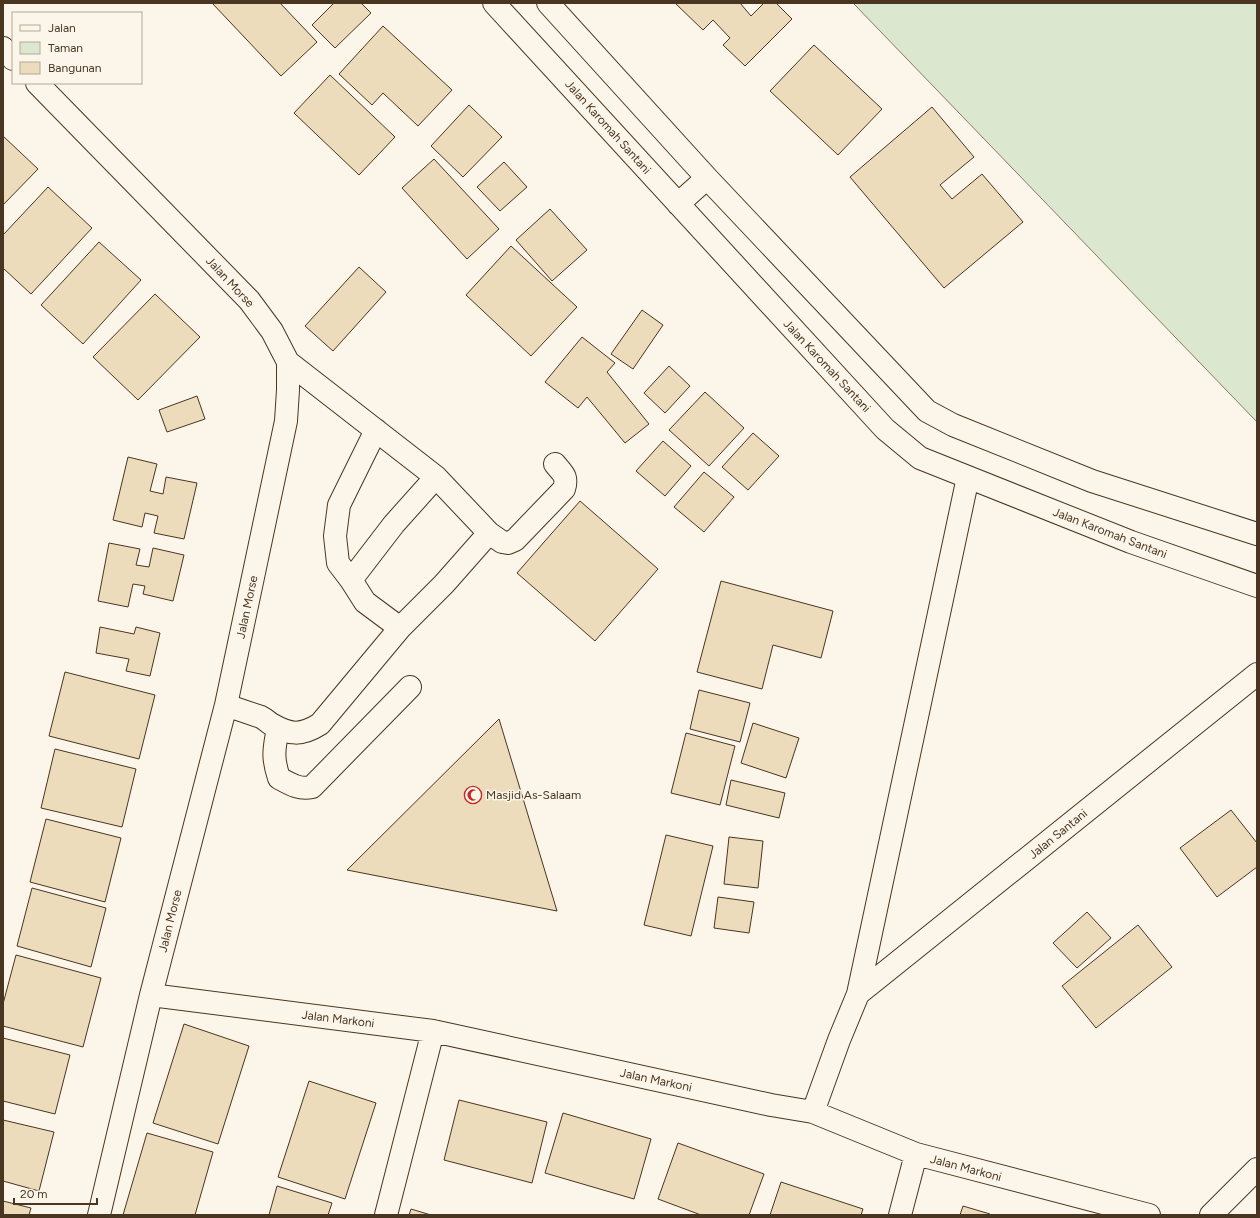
<svg xmlns="http://www.w3.org/2000/svg" width="1260" height="1218" font-family="Figtree,sans-serif">
  <rect width="100%" height="100%" fill="#fbf6e9"/>
  <path fill="#dce7d0" stroke="#887966" d="M 853,3 L 1257,3 L 1257,422 Z"/>
  <path fill="#ecdcbc" stroke="#4a3520" d="M 212,3 L 280,3 L 317,42 L 281,76 Z
    M 334,3 L 361,3 L 371,13 L 335,48 L 312,25 Z
    M 677,3 L 740,3 L 751,16 L 764,3 L 776,3 L 792,19 L 745,66 L 723,45 L 730,38 L 713,20 L 703,30 L 676,4 Z
    M 383,26 L 452,90 L 418,126 L 383,93 L 372,105 L 339,74 Z
    M 814,45 L 882,109 L 838,155 L 770,91 Z
    M 330,75 L 395,137 L 359,175 L 294,113 Z
    M 469,105 L 502,137 L 463,177 L 431,146 Z
    M 932,107 L 974,157 L 940,185 L 952,199 L 982,174 L 1023,222 L 944,288 L 850,177 Z
    M 3,136 L 38,169 L 3,205 Z
    M 434,159 L 499,229 L 467,259 L 402,188 Z
    M 504,162 L 527,187 L 500,211 L 477,187 Z
    M 48,187 L 92,228 L 31,294 L 3,268 L 3,235 Z
    M 550,209 L 587,250 L 552,281 L 516,240 Z
    M 99,242 L 141,280 L 83,344 L 41,305 Z
    M 511,246 L 577,307 L 531,356 L 466,295 Z
    M 359,267 L 386,292 L 333,351 L 305,326 Z
    M 155,294 L 200,337 L 138,400 L 93,357 Z
    M 642,310 L 663,325 L 633,369 L 611,354 Z
    M 582,337 L 615,363 L 607,372 L 649,424 L 625,443 L 587,397 L 578,408 L 545,382 Z
    M 669,366 L 690,386 L 665,413 L 644,393 Z
    M 705,392 L 744,428 L 709,466 L 669,430 Z
    M 197,396 L 205,419 L 167,432 L 159,410 Z
    M 753,433 L 779,456 L 748,490 L 722,467 Z
    M 663,441 L 691,466 L 665,496 L 636,471 Z
    M 128,457 L 157,464 L 150,491 L 163,494 L 166,477 L 197,483 L 184,539 L 154,533 L 158,516 L 145,513 L 142,527 L 113,520 Z
    M 704,472 L 734,497 L 704,532 L 674,507 Z
    M 580,501 L 658,569 L 595,641 L 517,573 Z
    M 109,543 L 140,549 L 136,565 L 149,567 L 153,548 L 184,555 L 173,601 L 143,594 L 145,586 L 133,584 L 128,607 L 98,601 Z
    M 721,581 L 833,611 L 821,658 L 773,645 L 762,689 L 697,672 Z
    M 100,627 L 134,634 L 136,627 L 160,633 L 150,676 L 126,671 L 129,659 L 96,653 Z
    M 65,672 L 155,695 L 139,759 L 49,736 Z
    M 699,690 L 750,703 L 740,742 L 690,729 Z
    M 499,719 L 557,911 L 347,870 Z
    M 753,723 L 799,738 L 786,778 L 741,763 Z
    M 686,733 L 735,746 L 720,805 L 671,793 Z
    M 55,749 L 136,769 L 122,827 L 41,808 Z
    M 731,780 L 785,793 L 779,818 L 726,805 Z
    M 1231,810 L 1257,843 L 1257,867 L 1217,897 L 1180,848 Z
    M 46,819 L 121,838 L 105,902 L 30,882 Z
    M 666,835 L 713,846 L 691,936 L 644,925 Z
    M 729,837 L 763,841 L 758,888 L 724,884 Z
    M 32,888 L 106,908 L 91,967 L 17,946 Z
    M 718,897 L 754,902 L 749,933 L 714,928 Z
    M 1087,912 L 1111,938 L 1077,968 L 1053,943 Z
    M 1138,925 L 1172,967 L 1096,1028 L 1062,986 Z
    M 16,955 L 101,978 L 83,1047 L 3,1026 L 3,1004 Z
    M 184,1024 L 249,1046 L 218,1144 L 153,1123 Z
    M 3,1038 L 70,1055 L 55,1114 L 3,1101 Z
    M 309,1081 L 376,1103 L 345,1199 L 278,1177 Z
    M 459,1100 L 547,1122 L 532,1183 L 444,1160 Z
    M 563,1113 L 651,1139 L 634,1199 L 545,1173 Z
    M 3,1120 L 54,1132 L 39,1191 L 3,1181 Z
    M 147,1133 L 213,1152 L 195,1215 L 123,1215 Z
    M 678,1143 L 764,1174 L 749,1215 L 701,1215 L 658,1199 Z
    M 781,1182 L 863,1209 L 861,1215 L 770,1215 Z
    M 277,1186 L 332,1203 L 328,1215 L 269,1215 Z
    M 3,1201 L 31,1208 L 29,1215 L 3,1215 Z
    M 963,1206 L 990,1214 L 990,1215 L 960,1215 Z
    M 411,1209 L 431,1215 L 409,1215 Z"/>
  <g fill="none" stroke-linecap="round" stroke-linejoin="round">
    <defs>
      <path id="minor" d="M 494,3 L 885,429 L 920,458 L 1131,542 L 1257,586
        M 548,3 L 707,178 L 927,411 L 953,425 L 1092,481 L 1257,534
        M 3,48 L 13,59
        M 37,83 L 249,300 L 272,331 L 288,362 L 288,390 L 286,421 L 226,705 L 151,995 L 99,1215
        M 678,204 L 707,178
        M 288,362 L 436,477 L 489,533 L 502,542 L 508,543 L 515,540 L 564,489 C 568,476 563,474 555,464
        M 351,580 L 338,563 L 335,536 L 339,505 L 376,430
        M 400,628 L 365,602 L 351,580 L 394,524 L 436,477
        M 226,705 C 237,709 249,713 261,717 C 265,719 268,722 271,724 C 290,735 301,736 320,724 L 400,628 L 444,584 L 489,533
        M 278,728 C 274,749 272,757 279,778 C 290,784 299,790 312,787 L 410,687
        M 858,994 L 1257,674
        M 151,995 L 433,1031 L 771,1105 L 813,1112 L 916,1154 L 1149,1215
        M 813,1112 L 839,1040 L 858,994 L 968,477
        M 386,1215 L 433,1031
        M 900,1215 L 916,1154
        M 1211,1215 L 1257,1169"/>
    </defs>
    <use href="#minor" stroke="#4a3520" stroke-width="24"/>
    <use href="#minor" stroke="#fbf6e9" stroke-width="22"/>
  </g>
  <defs>
    <symbol id="mosque-ring" viewBox="-11 -11 22 22"><circle r="9.5" fill="#fbf6e9" stroke="#c62828" stroke-width="1.5"/><path d="M3.5-4.9A6 6 0 1 0 3.5 4.9A5 5 0 1 1 3.5-4.9Z" fill="#c62828"/></symbol>
  </defs>
  <g fill-rule="evenodd">
    <use href="#mosque-ring" x="463" y="785" width="20" height="20"/>
  </g>
  <g text-anchor="middle" stroke-width="3" stroke-linejoin="round" paint-order="stroke">
    <g font-size="12" fill="#4a3520" stroke="#fbf6e9">
      <text transform="translate(608 127) rotate(48)" y="4">Jalan Karomah Santani</text>
      <text transform="translate(230 282) rotate(47)" y="4">Jalan Morse</text>
      <text transform="translate(827 366) rotate(47)" y="4">Jalan Karomah Santani</text>
      <text transform="translate(1110 533) rotate(21)" y="4">Jalan Karomah Santani</text>
      <text transform="translate(247 607) rotate(-78)" y="4">Jalan Morse</text>
      <text transform="translate(1058 834) rotate(-39)" y="4">Jalan Santani</text>
      <text transform="translate(170 921) rotate(-76)" y="4">Jalan Morse</text>
      <text transform="translate(338 1019) rotate(7)" y="4">Jalan Markoni</text>
      <text transform="translate(656 1080) rotate(12)" y="4">Jalan Markoni</text>
      <text transform="translate(966 1168) rotate(15)" y="4">Jalan Markoni</text>
    </g>
    <g font-size="12" fill="#4a3520" stroke="#fbf6e9" text-anchor="start">
      <text x="486" y="799">Masjid As-Salaam</text>
    </g>
  </g>
  <rect width="1260" height="1218" fill="none" stroke="#4a3520" stroke-width="8"/>
  <rect x="12" y="12" width="130" height="72" fill="#fbf6e9" stroke="#b4a999"/>
  <rect x="20" y="25" width="20" height="6" fill="#fbf6e9" stroke="#b4a999"/>
  <text x="48" y="32" font-size="12" fill="#4a3520">Jalan</text>
  <rect x="20" y="42" width="20" height="12" fill="#dce7d0" stroke="#b4a999"/>
  <text x="48" y="52" font-size="12" fill="#4a3520">Taman</text>
  <rect x="20" y="62" width="20" height="12" fill="#ecdcbc" stroke="#b4a999"/>
  <text x="48" y="72" font-size="12" fill="#4a3520">Bangunan</text>
  <path d="M14 1198v6h83v-6" fill="none" stroke="#4a3520" stroke-width="2"/>
  <text x="20" y="1198" font-size="12" fill="#4a3520" stroke="#fbf6e9" stroke-width="3" paint-order="stroke">20 m</text>
</svg>
